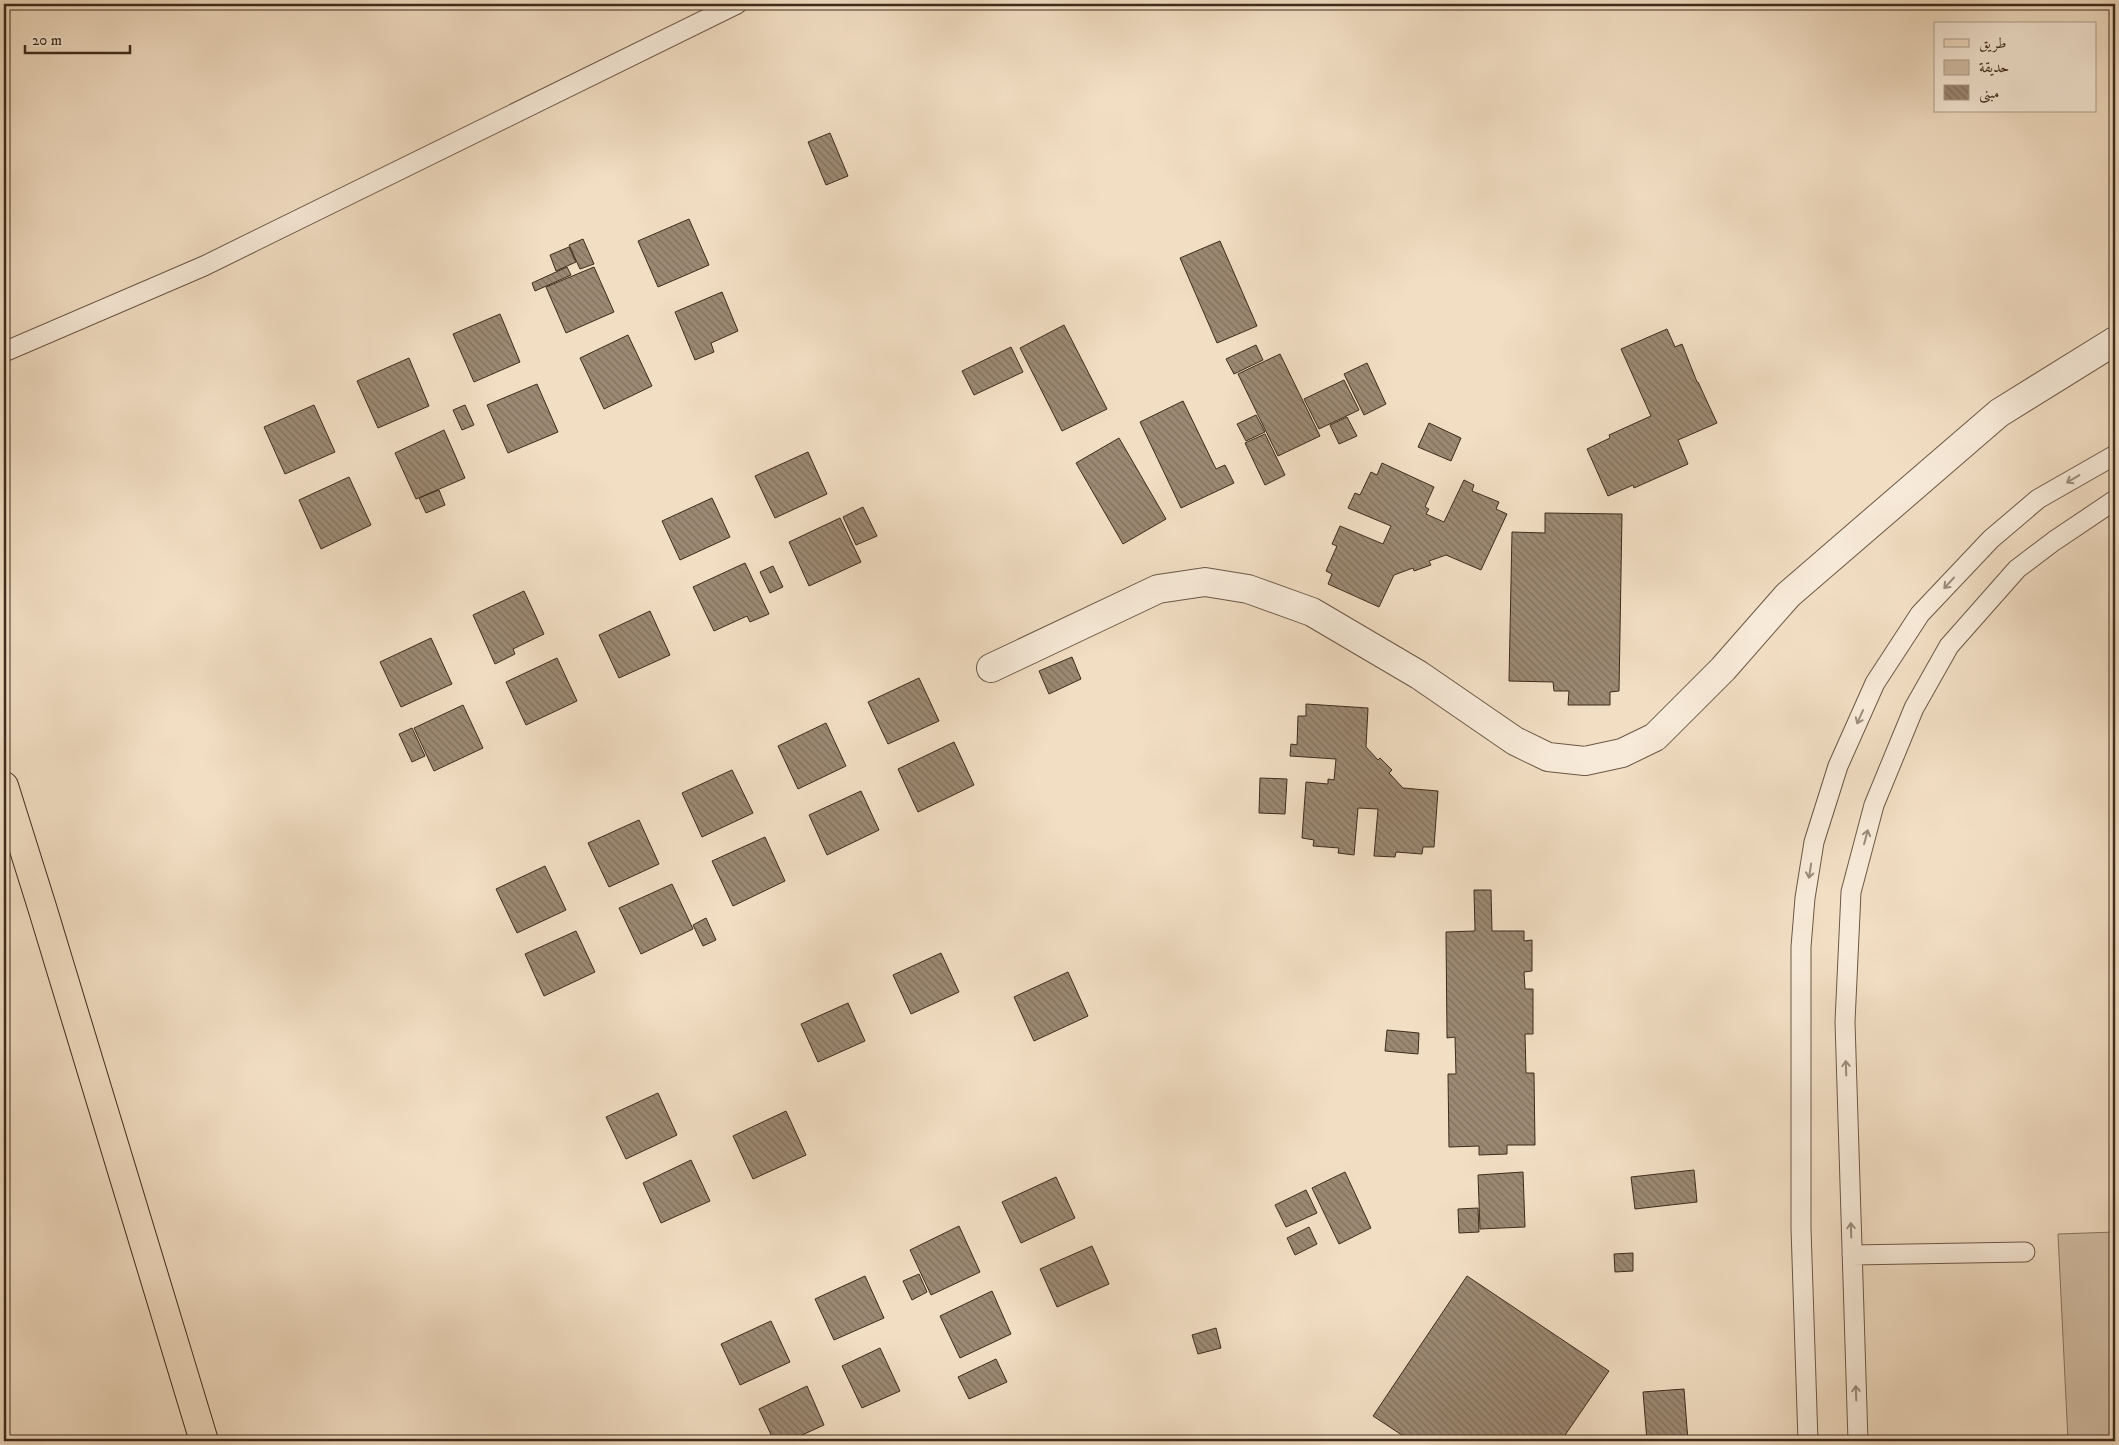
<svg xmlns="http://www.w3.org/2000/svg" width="2119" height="1445" font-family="'IM FELL DW Pica',Amiri,serif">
  <defs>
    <pattern id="building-back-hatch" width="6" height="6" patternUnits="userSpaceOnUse" patternTransform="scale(1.25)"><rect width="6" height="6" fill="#9c8973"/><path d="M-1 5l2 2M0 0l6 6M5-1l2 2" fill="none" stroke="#81705e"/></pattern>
  </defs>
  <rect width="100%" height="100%" fill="#f2dec3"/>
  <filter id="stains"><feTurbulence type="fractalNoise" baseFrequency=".004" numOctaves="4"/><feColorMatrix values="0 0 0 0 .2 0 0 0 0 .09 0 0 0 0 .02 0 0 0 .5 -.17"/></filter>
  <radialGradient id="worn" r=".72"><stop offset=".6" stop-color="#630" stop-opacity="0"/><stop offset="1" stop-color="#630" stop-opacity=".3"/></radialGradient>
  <path fill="#d3c0a7" stroke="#887662" d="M 2115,1232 L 2115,1441 L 2068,1441 L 2058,1234 Z"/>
  <path fill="url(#building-back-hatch)" stroke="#3e2c1c" d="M 830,133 L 848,176 L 826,185 L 808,142 Z
    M 689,219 L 709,265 L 658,287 L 638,241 Z
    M 583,239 L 594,264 L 580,269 L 569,245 Z
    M 1220,241 L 1257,326 L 1217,343 L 1180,258 Z
    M 569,247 L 576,262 L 556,271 L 550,255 Z
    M 567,267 L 571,275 L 535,291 L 532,283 Z
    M 594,267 L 614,312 L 566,333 L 546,287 Z
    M 722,292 L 738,331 L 711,343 L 714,352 L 695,360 L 675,312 Z
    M 500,314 L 520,362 L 474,382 L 453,334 Z
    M 1064,325 L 1107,409 L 1062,431 L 1020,348 Z
    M 1667,329 L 1675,347 L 1682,344 L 1697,382 L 1698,382 L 1717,423 L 1678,440 L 1688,464 L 1634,488 L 1633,485 L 1608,496 L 1587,449 L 1610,438 L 1609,435 L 1651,416 L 1621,349 Z
    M 628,335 L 652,386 L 604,409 L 580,358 Z
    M 1256,345 L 1263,360 L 1234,374 L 1226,359 Z
    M 1011,347 L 1023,372 L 974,395 L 962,371 Z
    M 1280,354 L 1320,436 L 1278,456 L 1238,374 Z
    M 409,358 L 429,406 L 378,428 L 357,381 Z
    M 1367,363 L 1386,404 L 1364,415 L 1344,374 Z
    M 1344,380 L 1359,410 L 1319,429 L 1304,399 Z
    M 537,384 L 558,432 L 508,453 L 487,405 Z
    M 1183,401 L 1216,469 L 1225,465 L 1234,483 L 1181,508 L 1140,422 Z
    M 314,405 L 335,452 L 285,474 L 264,427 Z
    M 465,405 L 474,425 L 462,430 L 453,410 Z
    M 1256,415 L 1265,432 L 1246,441 L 1237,424 Z
    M 1347,417 L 1357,436 L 1339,444 L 1330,425 Z
    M 1429,423 L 1461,438 L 1451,461 L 1418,447 Z
    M 444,430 L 465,478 L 416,499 L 395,453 Z
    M 1265,434 L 1285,475 L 1265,485 L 1245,443 Z
    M 1119,438 L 1166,519 L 1123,544 L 1076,463 Z
    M 808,452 L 827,494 L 775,518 L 755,476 Z
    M 1382,463 L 1434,487 L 1425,507 L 1429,509 L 1426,514 L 1444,522 L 1464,480 L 1474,485 L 1472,491 L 1499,502 L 1496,509 L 1507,514 L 1481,570 L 1446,555 L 1429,561 L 1431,565 L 1414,571 L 1413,568 L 1394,575 L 1379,607 L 1328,584 L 1332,574 L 1326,571 L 1337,546 L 1332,544 L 1340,526 L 1383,544 L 1391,526 L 1348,508 L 1355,493 L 1360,495 L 1371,472 L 1377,475 Z
    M 349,477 L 371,525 L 321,549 L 299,500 Z
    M 439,490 L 445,505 L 426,513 L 419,498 Z
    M 712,498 L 730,537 L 680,560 L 662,521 Z
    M 863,507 L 877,536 L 856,545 L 843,517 Z
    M 1545,513 L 1622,514 L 1619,691 L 1610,692 L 1610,705 L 1568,705 L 1569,691 L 1554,691 L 1553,682 L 1509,681 L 1512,532 L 1545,533 Z
    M 840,518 L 861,562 L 809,586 L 789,542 Z
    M 745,563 L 769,614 L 750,622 L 747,616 L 714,631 L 693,587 Z
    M 773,566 L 783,587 L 770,593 L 760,572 Z
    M 524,591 L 544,634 L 513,649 L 515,654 L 495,664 L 473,615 Z
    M 650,611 L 670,655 L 619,678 L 599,635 Z
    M 431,638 L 452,684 L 401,707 L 380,662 Z
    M 1072,657 L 1081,679 L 1049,694 L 1039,671 Z
    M 557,658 L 577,701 L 526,725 L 506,682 Z
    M 919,678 L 939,721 L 888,744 L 868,702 Z
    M 1306,704 L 1368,708 L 1366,747 L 1378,760 L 1380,758 L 1392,770 L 1389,773 L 1403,788 L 1438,791 L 1434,847 L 1423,847 L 1422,854 L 1396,852 L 1395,857 L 1374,856 L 1378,809 L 1358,808 L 1354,855 L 1338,853 L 1339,848 L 1313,846 L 1314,840 L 1302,838 L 1306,782 L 1328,784 L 1328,779 L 1334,780 L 1336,759 L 1290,756 L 1291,744 L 1297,745 L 1298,716 L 1306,716 Z
    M 463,705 L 483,748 L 434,771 L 414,728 Z
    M 826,723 L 846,766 L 798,789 L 778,746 Z
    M 412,728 L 425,756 L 412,762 L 399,734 Z
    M 954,742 L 974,785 L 918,812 L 898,769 Z
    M 732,770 L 753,813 L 702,837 L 682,793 Z
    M 1260,778 L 1287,779 L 1285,814 L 1259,813 Z
    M 861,791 L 879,830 L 827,855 L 809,815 Z
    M 639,820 L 659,864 L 609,887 L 588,843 Z
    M 765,837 L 785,881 L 733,906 L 712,861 Z
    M 545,866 L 566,910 L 517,933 L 496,889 Z
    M 672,884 L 693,929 L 641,954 L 619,908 Z
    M 1474,890 L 1491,890 L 1492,931 L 1524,931 L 1524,941 L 1532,940 L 1532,971 L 1524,972 L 1525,989 L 1533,989 L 1533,1034 L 1525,1034 L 1526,1073 L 1534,1073 L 1535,1145 L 1507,1145 L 1507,1154 L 1479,1155 L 1479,1146 L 1449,1147 L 1448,1074 L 1456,1074 L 1455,1037 L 1447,1038 L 1446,932 L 1475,931 Z
    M 706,918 L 716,940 L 703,946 L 693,925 Z
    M 576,931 L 595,972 L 544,996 L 525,954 Z
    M 941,953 L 959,992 L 911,1014 L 893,975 Z
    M 1068,972 L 1088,1016 L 1034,1041 L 1014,997 Z
    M 848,1003 L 865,1041 L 818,1062 L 801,1024 Z
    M 1387,1030 L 1419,1033 L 1418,1054 L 1385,1051 Z
    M 658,1093 L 677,1135 L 626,1159 L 606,1117 Z
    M 786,1111 L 806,1155 L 753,1179 L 733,1136 Z
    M 691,1160 L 710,1201 L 661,1223 L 643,1183 Z
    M 1694,1170 L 1697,1202 L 1635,1209 L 1631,1177 Z
    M 1345,1172 L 1371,1228 L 1339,1244 L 1312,1188 Z
    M 1523,1172 L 1525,1227 L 1480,1229 L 1478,1175 Z
    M 1056,1177 L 1075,1218 L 1021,1243 L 1002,1202 Z
    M 1306,1190 L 1317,1213 L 1286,1227 L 1275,1205 Z
    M 1478,1208 L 1479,1232 L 1459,1233 L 1458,1209 Z
    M 959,1226 L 980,1272 L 931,1295 L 910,1250 Z
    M 1309,1227 L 1317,1244 L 1295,1255 L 1287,1238 Z
    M 1092,1246 L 1109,1284 L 1057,1307 L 1040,1269 Z
    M 1633,1253 L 1633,1271 L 1615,1272 L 1614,1254 Z
    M 919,1274 L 927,1292 L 912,1300 L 903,1281 Z
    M 865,1276 L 884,1318 L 834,1340 L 815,1299 Z
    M 1467,1276 L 1609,1371 L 1561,1441 L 1411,1441 L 1373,1416 Z
    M 992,1291 L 1011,1334 L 960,1358 L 940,1316 Z
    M 771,1321 L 790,1362 L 740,1385 L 721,1344 Z
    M 1216,1328 L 1221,1348 L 1198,1354 L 1192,1335 Z
    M 880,1348 L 900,1391 L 862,1408 L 842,1366 Z
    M 996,1359 L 1007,1382 L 969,1399 L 958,1377 Z
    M 807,1386 L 824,1425 L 789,1441 L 774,1441 L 759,1409 Z
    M 1684,1389 L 1688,1441 L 1647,1441 L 1643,1392 Z"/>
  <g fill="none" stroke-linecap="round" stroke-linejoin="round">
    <defs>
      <path id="lane" d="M 4,352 L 204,266 L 737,4
        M 1852,1255 L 2025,1252
        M 1808,1441 L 1801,1228 L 1801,947 L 1805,898 L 1814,842 L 1838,766 L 1875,683 L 1920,614 L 1991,539 L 2038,499 L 2115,455
        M 1858,1441 L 1845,1022 L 1851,892 L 1874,805 L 1914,708 L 1949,646 L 2017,569 L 2054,541 L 2115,500"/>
      <path id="street" d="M 991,668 L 1158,589 L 1205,582 L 1248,589 L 1312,612 L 1419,675 L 1515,741 L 1548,757 L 1585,761 L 1622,753 L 1655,737 L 1723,669 L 1788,595 L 1999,413 L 2115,341"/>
      <path id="primary" d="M 4,786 L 42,907 L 204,1441"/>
    </defs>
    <use href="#lane" stroke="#6b5846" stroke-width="21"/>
    <use href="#street" stroke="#6b5846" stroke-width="30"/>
    <use href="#primary" stroke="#3e2c1c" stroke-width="30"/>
    <use href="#lane" stroke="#f7ead8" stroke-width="19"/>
    <use href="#street" stroke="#f7ead8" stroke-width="28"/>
    <use href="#primary" stroke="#f2dec3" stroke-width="28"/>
  </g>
  <defs><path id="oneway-shaft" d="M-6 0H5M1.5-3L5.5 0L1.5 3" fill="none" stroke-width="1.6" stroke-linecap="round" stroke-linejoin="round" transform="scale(1.25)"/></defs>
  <g stroke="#9a8b7a">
    <use href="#oneway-shaft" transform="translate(2073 479) rotate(149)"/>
    <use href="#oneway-shaft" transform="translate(1949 583) rotate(133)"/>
    <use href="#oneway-shaft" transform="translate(1860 717) rotate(114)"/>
    <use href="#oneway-shaft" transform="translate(1866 837) rotate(-75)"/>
    <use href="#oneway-shaft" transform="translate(1810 871) rotate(99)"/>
    <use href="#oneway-shaft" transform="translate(1846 1068) rotate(-92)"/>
    <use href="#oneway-shaft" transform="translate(1851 1230) rotate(-92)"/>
    <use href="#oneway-shaft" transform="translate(1856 1393) rotate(-92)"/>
  </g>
  <rect width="2119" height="1445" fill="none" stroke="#f2dec3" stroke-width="20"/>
  <rect x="5" y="5" width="2109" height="1435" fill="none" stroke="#3e2c1c" stroke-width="2.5"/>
  <rect x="10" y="10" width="2099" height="1425" fill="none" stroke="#3e2c1c"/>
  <rect x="1934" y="22" width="162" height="90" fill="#f7ead8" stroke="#ad9e8d"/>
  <rect x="1944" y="39" width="25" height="8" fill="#f2dec3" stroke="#ad9e8d"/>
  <text x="1979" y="48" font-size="15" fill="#3e2c1c">طريق</text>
  <rect x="1944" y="60" width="25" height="15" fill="#d3c0a7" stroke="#ad9e8d"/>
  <text x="1979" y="72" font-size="15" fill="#3e2c1c">حديقة</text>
  <rect x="1944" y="85" width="25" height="15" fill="url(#building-back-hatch)" stroke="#ad9e8d"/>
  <text x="1979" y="98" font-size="15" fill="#3e2c1c">مبنى</text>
  <path d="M25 45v8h105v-8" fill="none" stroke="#3e2c1c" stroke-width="2.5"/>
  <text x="32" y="45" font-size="15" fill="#3e2c1c" stroke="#f7ead8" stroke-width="4" paint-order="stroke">20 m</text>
  <rect width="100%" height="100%" filter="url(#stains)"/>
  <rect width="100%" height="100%" fill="url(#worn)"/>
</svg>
